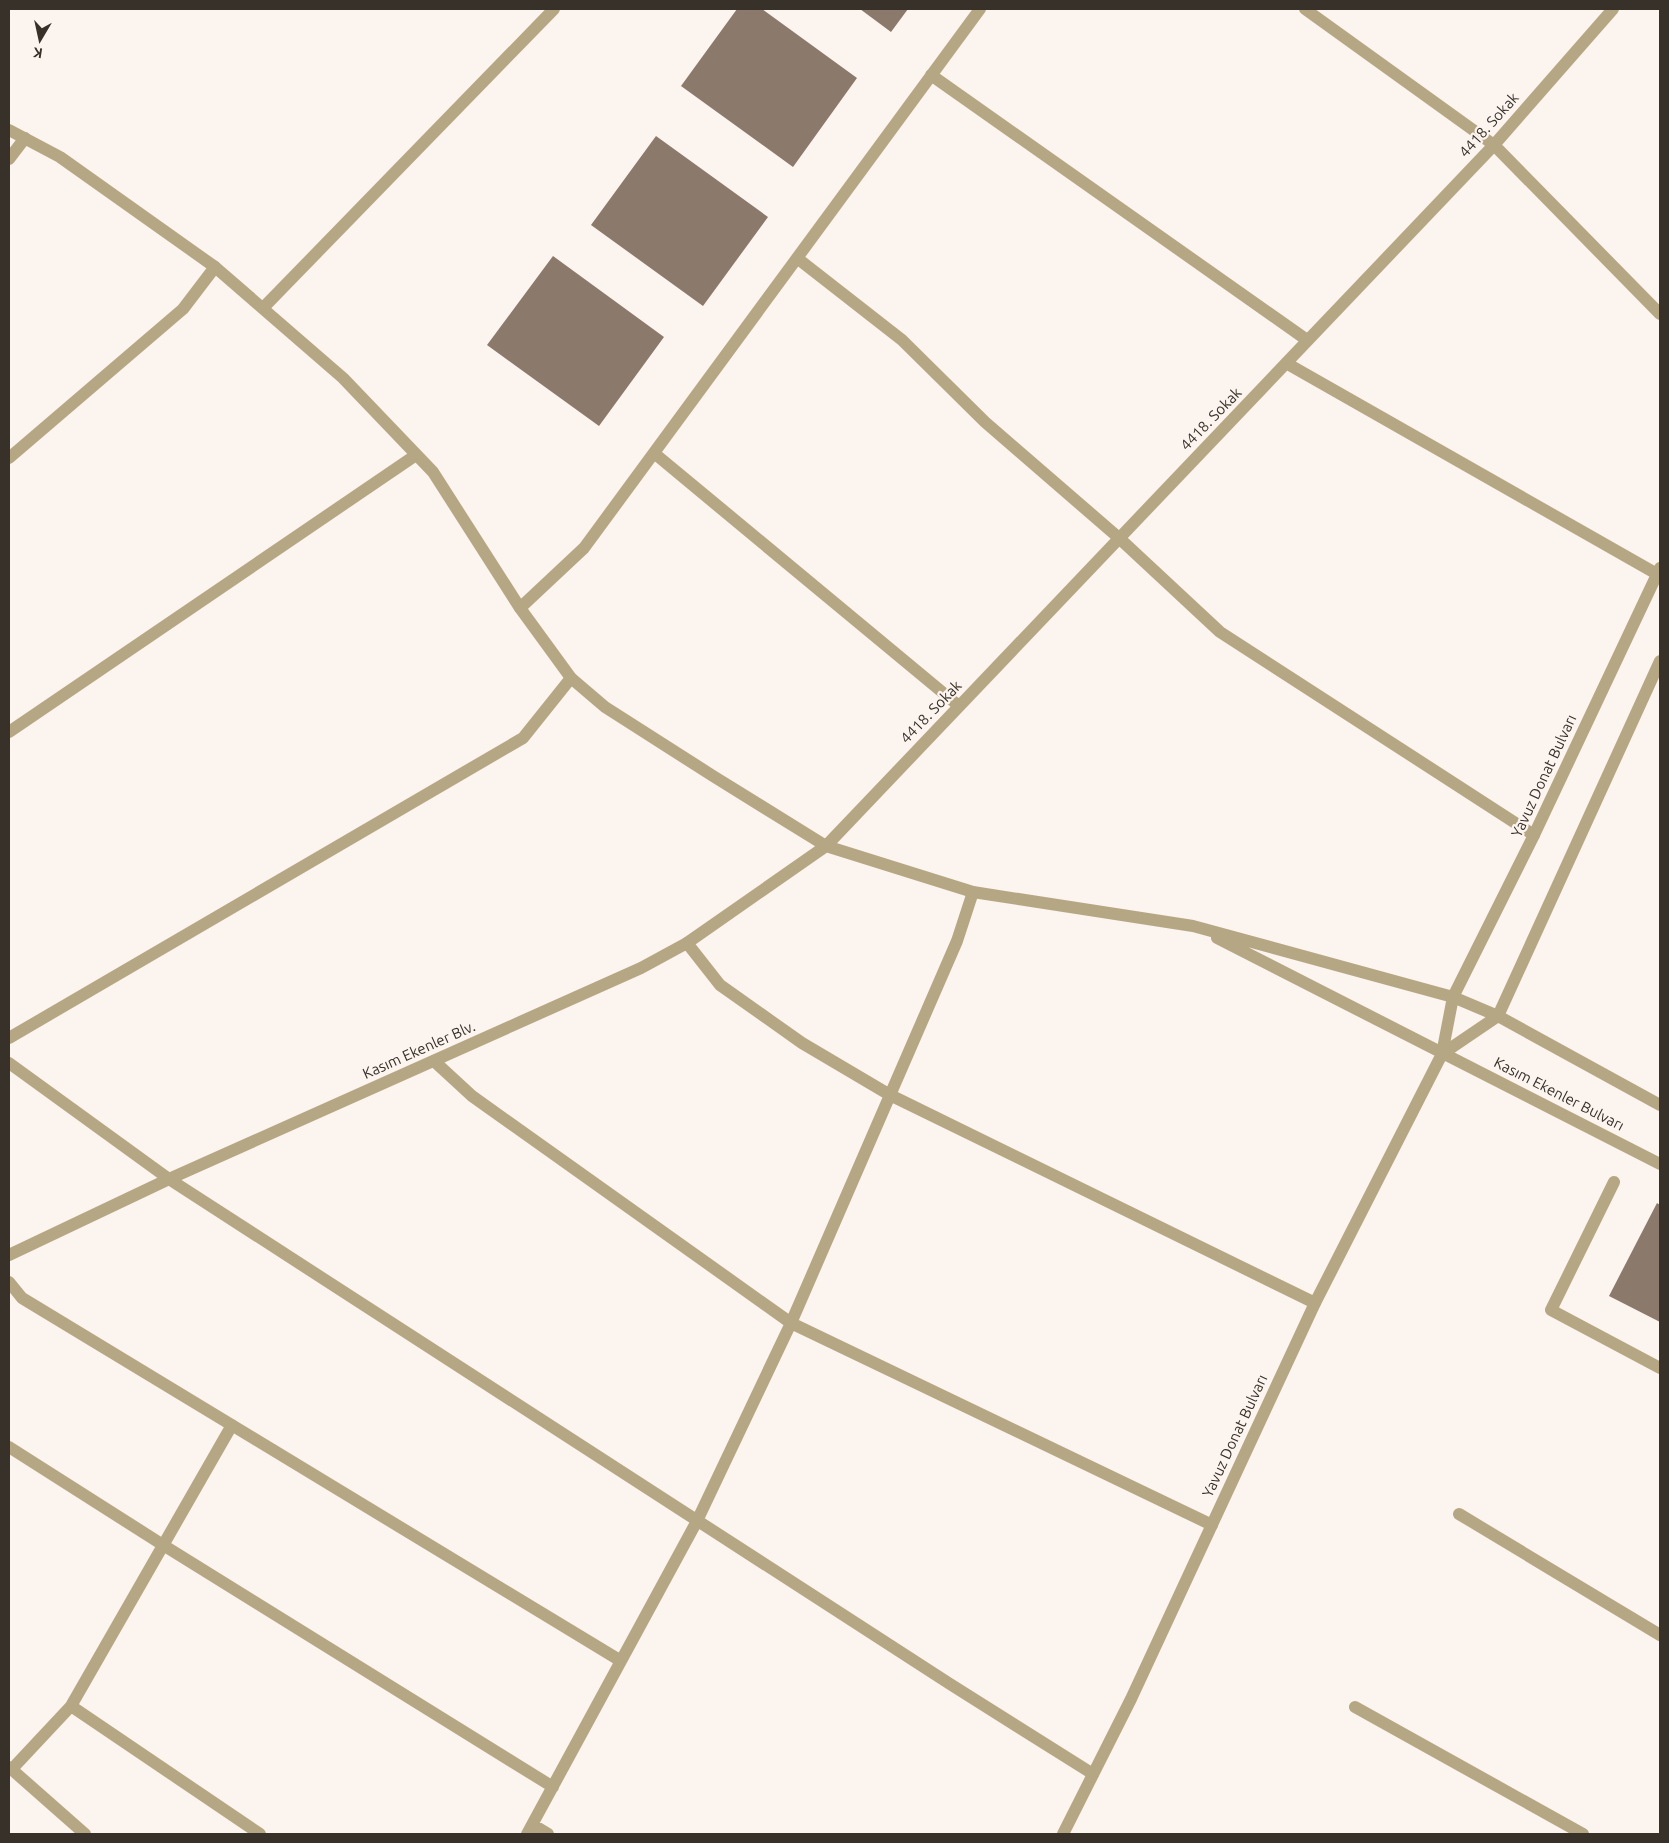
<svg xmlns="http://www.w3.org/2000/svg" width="1669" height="1843" font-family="Ubuntu,sans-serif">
  <rect width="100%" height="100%" fill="#fcf4ee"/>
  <path fill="#8b7a6b" d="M 737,9 L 762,9 L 857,78 L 793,167 L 681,86 Z
    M 860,9 L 908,9 L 891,32 Z
    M 656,136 L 768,217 L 703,306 L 591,225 Z
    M 553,256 L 664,337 L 599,426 L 487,345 Z
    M 1657,1203 L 1660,1205 L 1660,1322 L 1609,1296 Z"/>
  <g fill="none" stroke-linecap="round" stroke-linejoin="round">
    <path stroke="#b6a784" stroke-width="12" d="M 263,308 L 554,9"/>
    <path stroke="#b6a784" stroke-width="12" d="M 1305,9 L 1494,145 L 1660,314
      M 931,75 L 1307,340
      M 9,159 L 25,138
      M 797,258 L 902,340 L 985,422 L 1119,538 L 1220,632 L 1534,835
      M 1286,363 L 1657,574
      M 654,453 L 959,706
      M 9,458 L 183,309 L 215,267
      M 520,608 L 584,548 L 980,9
      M 9,732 L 416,455
      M 826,846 L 1494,145 L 1613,9
      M 687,943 L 720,985 L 802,1043 L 890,1095 L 1315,1303
      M 9,1038 L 523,738 L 571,678
      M 434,1061 L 472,1096 L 791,1323 L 1212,1525
      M 9,1063 L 169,1179 L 950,1684 L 1093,1774
      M 1614,1182 L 1551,1310 L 1660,1368
      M 9,1282 L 22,1298 L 621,1661
      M 9,1447 L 163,1545 L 553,1787
      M 1459,1514 L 1660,1635
      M 71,1706 L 260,1834
      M 1355,1707 L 1583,1834
      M 9,1767 L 85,1834
      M 12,1769 L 71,1706 L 232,1425
      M 533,1825 L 548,1834
      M 527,1834 L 697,1521 L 791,1323 L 957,941 L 973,892"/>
    <path stroke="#b6a784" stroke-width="12" d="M 9,130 L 60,157 L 215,267 L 343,378 L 433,472 L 520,608 L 571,678 L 605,707 L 713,776 L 826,846 L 973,892 L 1193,926 L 1453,997 L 1498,1016 L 1660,1105
      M 1217,938 L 1660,1164
      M 1498,1016 L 1660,661
      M 1442,1054 L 1498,1016
      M 9,1255 L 169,1179 L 641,968 L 687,943 L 826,846
      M 1063,1834 L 1131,1699 L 1315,1303 L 1442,1054 L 1453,997 L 1534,835 L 1660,568"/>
  </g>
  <g text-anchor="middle" stroke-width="4.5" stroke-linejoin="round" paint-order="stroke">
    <g font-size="15" fill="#38312a" stroke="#fcf4ee">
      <text transform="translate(1489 125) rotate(-48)" y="5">4418. Sokak</text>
      <text transform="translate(1211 419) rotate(-46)" y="5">4418. Sokak</text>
      <text transform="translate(931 712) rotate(-46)" y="5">4418. Sokak</text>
      <text transform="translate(1544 776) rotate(-65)" y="5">Yavuz Donat Bulvarı</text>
      <text transform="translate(419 1050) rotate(-24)" y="5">Kasım Ekenler Blv.</text>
      <text transform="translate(1559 1094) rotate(27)" y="5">Kasım Ekenler Bulvarı</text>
      <text transform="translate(1235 1436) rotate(-65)" y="5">Yavuz Donat Bulvarı</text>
    </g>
  </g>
  <rect width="1669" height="1843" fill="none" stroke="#38312a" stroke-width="20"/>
  <g transform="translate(40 40) rotate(189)" stroke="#fcf4ee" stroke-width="4" paint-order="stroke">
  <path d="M0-4L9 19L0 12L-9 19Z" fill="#38312a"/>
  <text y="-8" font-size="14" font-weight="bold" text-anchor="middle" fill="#38312a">K</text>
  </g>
</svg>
